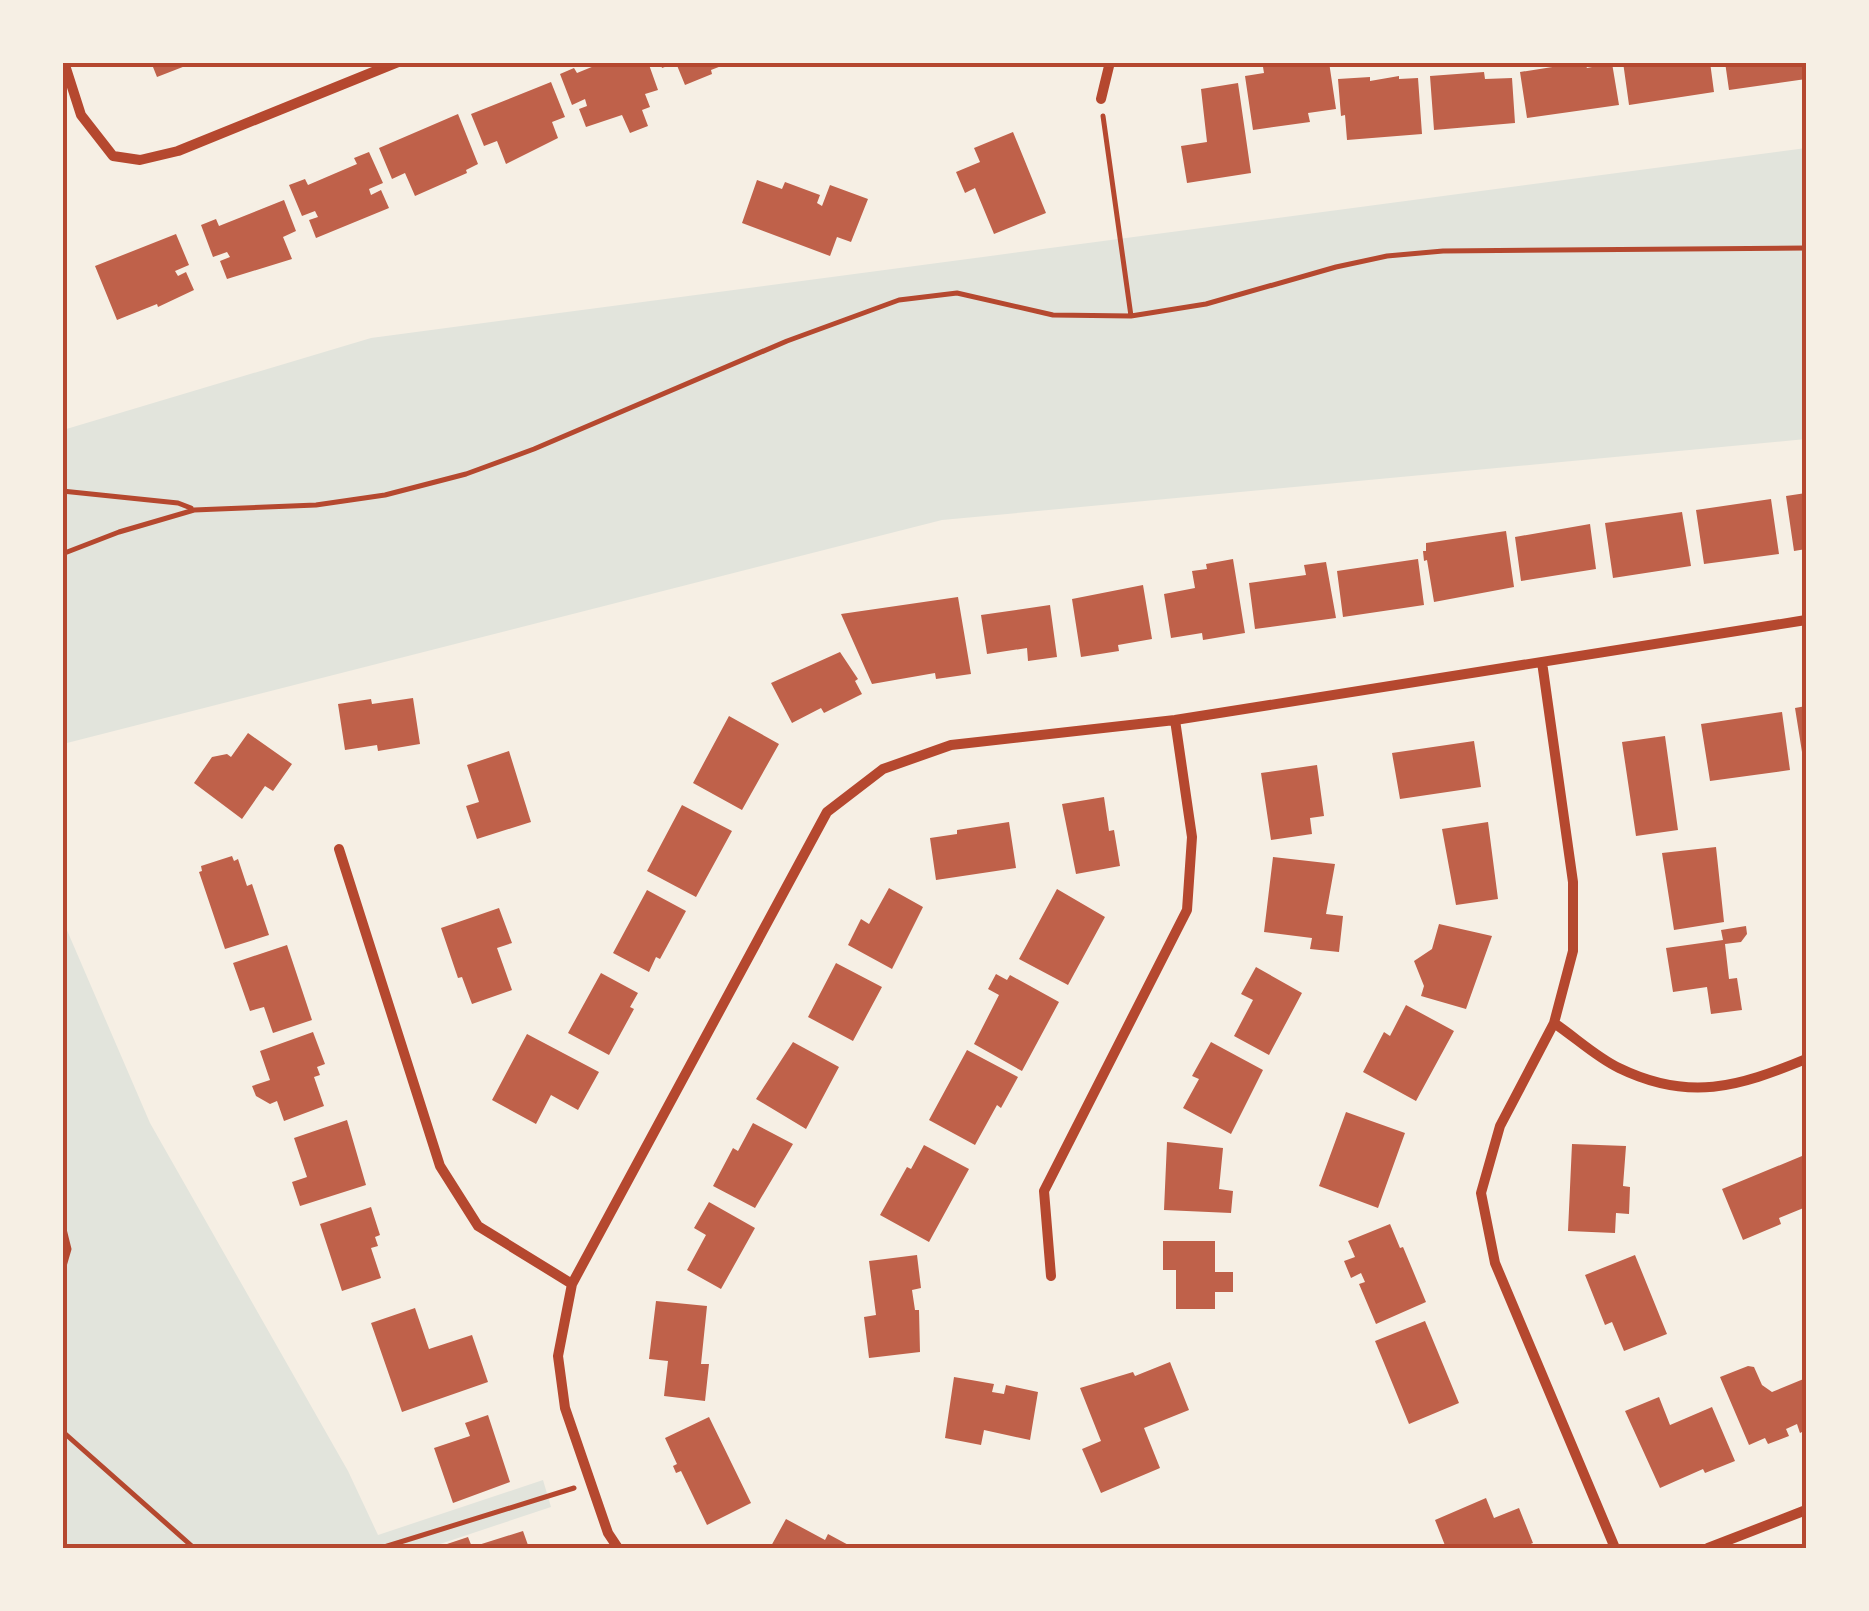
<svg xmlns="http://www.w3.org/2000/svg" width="1869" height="1611" font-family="Inter,sans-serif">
  <rect width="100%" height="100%" fill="#f6efe4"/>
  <path fill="#e2e4dc" d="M 1806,148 L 1806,439 L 942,520 L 63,744 L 63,430 L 371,338 Z
    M 63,921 L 150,1123 L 348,1471 L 378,1535 L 543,1480 L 551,1507 L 428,1548 L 63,1548 Z"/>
  <path fill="#bf614a" d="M 151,62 L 193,62 L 193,63 L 157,77 Z
    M 604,62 L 648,62 L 658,90 L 645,94 L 650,107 L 642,110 L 648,126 L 630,133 L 622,115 L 586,127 L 579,109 L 587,106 L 585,99 L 572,105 L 560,74 L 574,68 L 577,73 Z
    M 660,62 L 729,62 L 729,63 L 711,70 L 712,74 L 685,85 L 676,63 L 662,68 Z
    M 1294,62 L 1329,62 L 1336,109 L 1308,113 L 1310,122 L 1253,130 L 1245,76 L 1264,73 L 1263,67 Z
    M 1584,62 L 1587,68 L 1612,63 L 1619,105 L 1527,118 L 1520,72 Z
    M 1623,62 L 1710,62 L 1714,92 L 1629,105 Z
    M 1725,62 L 1806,62 L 1806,79 L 1729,90 Z
    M 1484,72 L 1485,79 L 1512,78 L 1515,123 L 1434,130 L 1430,76 Z
    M 1399,76 L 1399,79 L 1418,78 L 1422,134 L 1347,140 L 1345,115 L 1341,116 L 1338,79 L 1370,77 L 1370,81 Z
    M 551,82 L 565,117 L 552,122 L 558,138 L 506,164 L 497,141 L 484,146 L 471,114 Z
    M 1238,83 L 1251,173 L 1187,183 L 1181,146 L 1207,142 L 1201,89 Z
    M 458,114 L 478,164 L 466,170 L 467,173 L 415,196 L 405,173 L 392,179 L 379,148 Z
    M 1013,132 L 1046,213 L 994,234 L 975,188 L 965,193 L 956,172 L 980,162 L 974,148 Z
    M 369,152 L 383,183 L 369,189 L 371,195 L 381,190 L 389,208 L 316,238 L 309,220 L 318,217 L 315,211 L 302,216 L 289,185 L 305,179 L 308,185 L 357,164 L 354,158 Z
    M 757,180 L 782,189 L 785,182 L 820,195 L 817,203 L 822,206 L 830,185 L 868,199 L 851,242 L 837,237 L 830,256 L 742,223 Z
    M 284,200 L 296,231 L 283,237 L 292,259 L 227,279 L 220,261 L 230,257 L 227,252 L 213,257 L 201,225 L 216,219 L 219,226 Z
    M 176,234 L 189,265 L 175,271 L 178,276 L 186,272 L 194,290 L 158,307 L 157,304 L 117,320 L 95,266 Z
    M 1806,493 L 1806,549 L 1794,551 L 1786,496 Z
    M 1771,499 L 1779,554 L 1704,564 L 1696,510 Z
    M 1682,512 L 1691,566 L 1613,578 L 1605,523 Z
    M 1590,524 L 1596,569 L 1521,581 L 1515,537 Z
    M 1506,531 L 1514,587 L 1434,602 L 1427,560 L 1424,561 L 1423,551 L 1426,551 L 1426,543 Z
    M 1233,559 L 1245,633 L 1203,640 L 1202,633 L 1171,638 L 1164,594 L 1195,588 L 1192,571 L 1207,569 L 1206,564 Z
    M 1418,559 L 1424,605 L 1343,617 L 1337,571 Z
    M 1326,562 L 1336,618 L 1255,629 L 1249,583 L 1306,575 L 1304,565 Z
    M 1143,585 L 1152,639 L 1118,645 L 1119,651 L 1081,657 L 1072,599 Z
    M 958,597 L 971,674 L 936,679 L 935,673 L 872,684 L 841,614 Z
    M 1050,605 L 1057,657 L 1028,661 L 1027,648 L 987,654 L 981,615 Z
    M 840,652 L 858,679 L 855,681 L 862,694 L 824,713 L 821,708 L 792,723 L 771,683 Z
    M 413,698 L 420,744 L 378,751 L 377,745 L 345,750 L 338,704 L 371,699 L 372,704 Z
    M 1806,706 L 1806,751 L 1802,752 L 1795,708 Z
    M 1782,712 L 1790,770 L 1710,781 L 1701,724 Z
    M 729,716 L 779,744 L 742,810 L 693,783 Z
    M 248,733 L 292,764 L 273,791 L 265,786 L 242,819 L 194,783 L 212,757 L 227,754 L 231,757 Z
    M 1665,736 L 1678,830 L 1636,836 L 1622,742 Z
    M 1474,741 L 1481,787 L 1400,799 L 1392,753 Z
    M 509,751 L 531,822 L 477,839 L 466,806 L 479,802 L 467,765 Z
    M 1317,765 L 1324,816 L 1310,818 L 1312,834 L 1271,840 L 1261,773 Z
    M 1104,797 L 1109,831 L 1114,830 L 1120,866 L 1076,874 L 1062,804 Z
    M 682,805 L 732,831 L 696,897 L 647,871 Z
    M 1009,822 L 1016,868 L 936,880 L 930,838 L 957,834 L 957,830 Z
    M 1488,822 L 1498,899 L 1456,905 L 1442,829 Z
    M 1716,847 L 1724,922 L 1674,930 L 1662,853 Z
    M 232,856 L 234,861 L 238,859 L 247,886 L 252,884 L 269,935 L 225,949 L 199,872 L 202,871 L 201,866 Z
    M 1273,857 L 1335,864 L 1326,914 L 1343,916 L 1339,952 L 1310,949 L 1312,938 L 1264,932 Z
    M 889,888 L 923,907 L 892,969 L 848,945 L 861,919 L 869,924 Z
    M 1057,889 L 1105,917 L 1068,985 L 1019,959 Z
    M 647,890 L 686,911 L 660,959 L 656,957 L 649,972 L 613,953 Z
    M 499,908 L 512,943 L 497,948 L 512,990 L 472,1004 L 462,977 L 458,978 L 441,928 Z
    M 1439,924 L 1492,936 L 1466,1009 L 1421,996 L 1424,986 L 1414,961 L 1432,949 Z
    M 1746,926 L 1747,934 L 1741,942 L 1725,944 L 1729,979 L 1737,978 L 1742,1010 L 1711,1014 L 1707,987 L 1673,992 L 1666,948 L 1723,940 L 1721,930 Z
    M 287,945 L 312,1020 L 273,1033 L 264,1007 L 250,1011 L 233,963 Z
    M 836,963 L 882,987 L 853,1041 L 808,1017 Z
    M 1256,967 L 1302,993 L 1269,1055 L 1234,1036 L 1253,1000 L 1241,994 Z
    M 601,973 L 638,993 L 630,1007 L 634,1009 L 609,1055 L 568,1033 Z
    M 996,974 L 1007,980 L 1010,975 L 1059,1002 L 1022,1071 L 974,1044 L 999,995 L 988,989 Z
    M 1406,1005 L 1454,1031 L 1416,1101 L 1363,1072 L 1384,1032 L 1390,1036 Z
    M 313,1032 L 325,1064 L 317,1067 L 320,1075 L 314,1077 L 324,1106 L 284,1121 L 277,1101 L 270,1104 L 256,1096 L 252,1086 L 270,1080 L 260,1051 Z
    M 527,1034 L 599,1072 L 578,1110 L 551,1095 L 536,1124 L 492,1100 Z
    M 793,1042 L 839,1067 L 806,1129 L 756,1099 Z
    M 1211,1042 L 1263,1070 L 1231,1134 L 1183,1108 L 1199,1079 L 1192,1076 Z
    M 967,1050 L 1018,1077 L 1001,1108 L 997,1105 L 975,1145 L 929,1120 Z
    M 1346,1112 L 1405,1133 L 1378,1208 L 1319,1186 Z
    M 347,1120 L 366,1185 L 300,1206 L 292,1182 L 307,1177 L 294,1138 Z
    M 753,1123 L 793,1144 L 755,1208 L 713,1186 L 733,1148 L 738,1151 Z
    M 1167,1142 L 1223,1148 L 1219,1189 L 1233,1191 L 1231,1213 L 1164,1210 Z
    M 1572,1144 L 1626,1146 L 1623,1186 L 1630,1187 L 1629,1214 L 1616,1213 L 1615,1233 L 1568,1231 Z
    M 924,1145 L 969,1169 L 929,1242 L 880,1215 L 907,1167 L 911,1169 Z
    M 1802,1156 L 1806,1168 L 1806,1207 L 1779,1218 L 1781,1224 L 1743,1240 L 1722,1189 Z
    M 709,1202 L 755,1228 L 721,1289 L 687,1270 L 706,1235 L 694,1228 Z
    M 371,1207 L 380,1235 L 375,1237 L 378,1246 L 371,1248 L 381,1278 L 342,1291 L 320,1224 Z
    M 1390,1224 L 1400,1248 L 1403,1247 L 1426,1302 L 1376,1324 L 1359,1284 L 1365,1282 L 1361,1273 L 1351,1278 L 1344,1261 L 1355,1257 L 1348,1241 Z
    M 1163,1241 L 1215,1241 L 1215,1272 L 1233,1272 L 1233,1292 L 1215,1292 L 1215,1309 L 1176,1309 L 1176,1270 L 1163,1270 Z
    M 917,1255 L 921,1288 L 912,1290 L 915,1310 L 919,1310 L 920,1352 L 869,1358 L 864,1317 L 876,1315 L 869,1261 Z
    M 1635,1255 L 1667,1334 L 1624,1351 L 1612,1322 L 1605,1325 L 1585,1275 Z
    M 656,1301 L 707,1306 L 701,1364 L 709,1364 L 705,1401 L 664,1396 L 668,1361 L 649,1359 Z
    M 415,1308 L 429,1349 L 472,1335 L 488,1382 L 402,1412 L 371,1323 Z
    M 1425,1321 L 1459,1403 L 1409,1424 L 1375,1341 Z
    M 1170,1362 L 1189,1410 L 1144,1428 L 1160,1468 L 1101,1493 L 1082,1449 L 1101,1441 L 1080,1388 L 1133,1372 L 1135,1376 Z
    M 1748,1366 L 1754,1367 L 1762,1385 L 1772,1392 L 1806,1378 L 1806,1430 L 1800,1433 L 1797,1424 L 1786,1429 L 1789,1436 L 1768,1444 L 1765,1438 L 1749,1445 L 1720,1377 Z
    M 954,1377 L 994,1384 L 992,1392 L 1004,1394 L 1006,1385 L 1038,1392 L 1030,1440 L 984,1430 L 981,1445 L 945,1438 Z
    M 1659,1397 L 1670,1425 L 1712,1407 L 1735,1461 L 1705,1473 L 1703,1469 L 1660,1488 L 1625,1411 Z
    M 488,1415 L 510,1482 L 453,1503 L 434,1448 L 470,1436 L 465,1423 Z
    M 709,1417 L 751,1503 L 707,1525 L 681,1471 L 676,1473 L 673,1466 L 677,1464 L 665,1438 Z
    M 1486,1498 L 1494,1518 L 1519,1508 L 1533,1543 L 1521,1548 L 1446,1548 L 1435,1520 Z
    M 786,1519 L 825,1540 L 828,1534 L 854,1548 L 770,1548 Z
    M 523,1531 L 529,1548 L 448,1548 L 447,1544 L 468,1537 L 472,1547 Z"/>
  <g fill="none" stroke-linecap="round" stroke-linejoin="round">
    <path stroke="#b5482f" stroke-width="5" d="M 1103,116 L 1131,316
      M 62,491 L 178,503 L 191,508
      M 62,554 L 119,532 L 194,510 L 316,505 L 385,495 L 466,474 L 534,449 L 787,341 L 899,300 L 957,293 L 1053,315 L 1131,316 L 1206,304 L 1336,267 L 1387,256 L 1443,251 L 1806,248
      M 62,1221 L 69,1249 L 62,1273
      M 62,1431 L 194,1548
      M 381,1548 L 574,1488"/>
    <path stroke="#b5482f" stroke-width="10" d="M 64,62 L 81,115 L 113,156 L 140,160 L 178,151 L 398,62
      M 1101,99 L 1110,62
      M 1542,662 L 1573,882 L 1573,951 L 1554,1023 L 1500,1126 L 1481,1193 L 1495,1263 L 1615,1548
      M 339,849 L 440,1166 L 478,1226 L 572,1284
      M 1554,1023 C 1575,1037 1596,1057 1619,1068 C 1689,1102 1738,1087 1806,1059
      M 1051,1276 L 1044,1191 L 1187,910 L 1192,837 L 1175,720
      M 618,1548 L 608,1533 L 565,1408 L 558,1356 L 572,1284 L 827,812 L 883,769 L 951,745 L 1175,720 L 1806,620
      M 1708,1548 L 1806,1510"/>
  </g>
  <rect width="1869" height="1611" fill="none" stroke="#f6efe4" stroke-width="130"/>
  <rect x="65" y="65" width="1739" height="1481" fill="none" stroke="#b5482f" stroke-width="4"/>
</svg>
